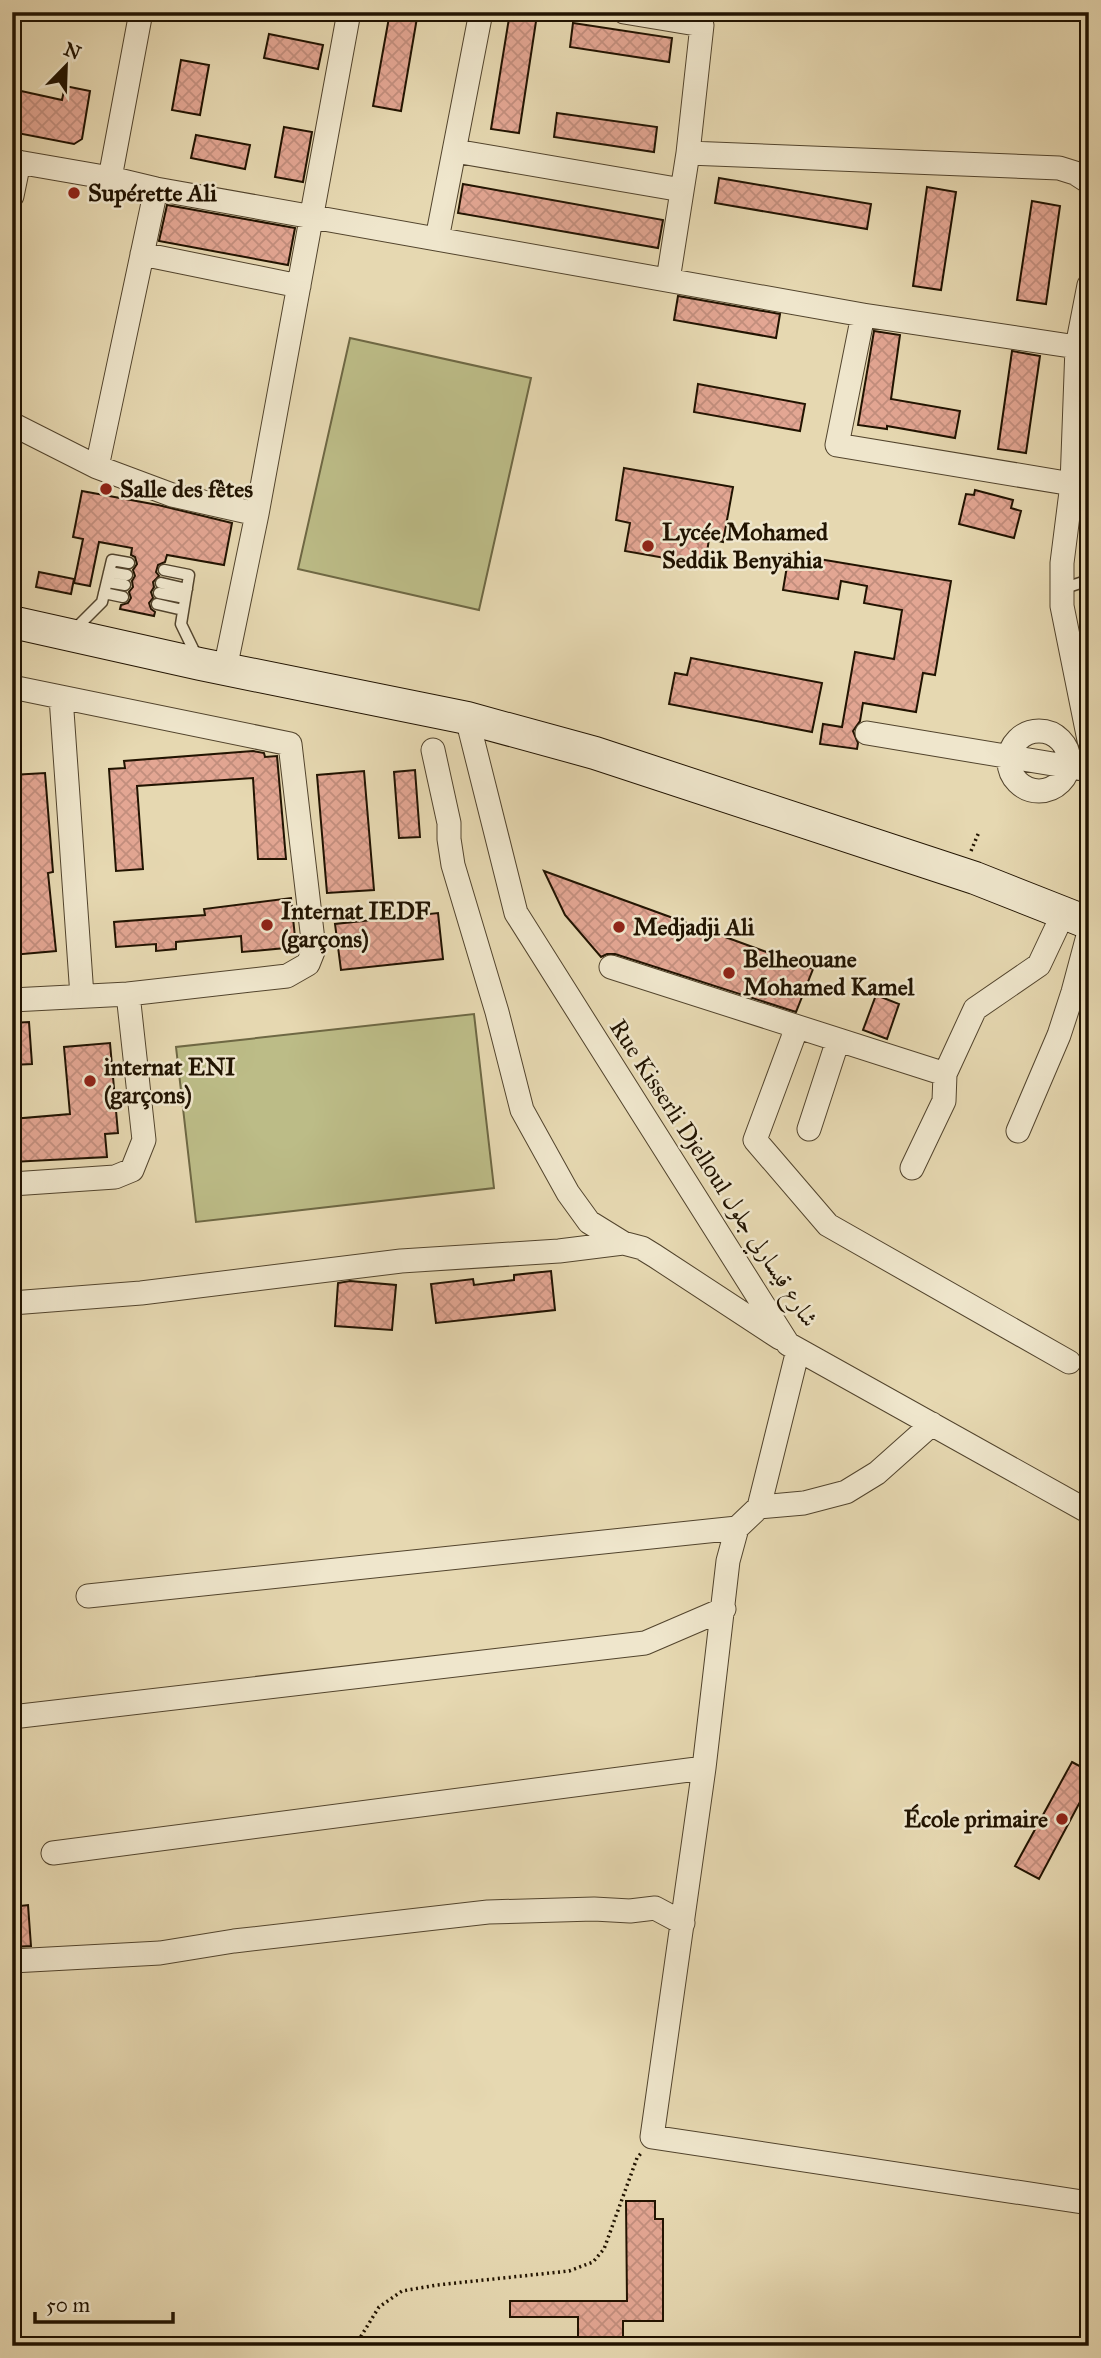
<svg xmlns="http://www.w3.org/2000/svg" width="1101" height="2358" font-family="'IM FELL Great Primer',Amiri,serif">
  <defs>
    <pattern id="building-cross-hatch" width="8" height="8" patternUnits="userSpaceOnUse" patternTransform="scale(1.75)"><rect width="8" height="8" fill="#e3a693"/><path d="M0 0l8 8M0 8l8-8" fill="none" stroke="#c28e7d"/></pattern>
  </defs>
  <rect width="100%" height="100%" fill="#e6d8b1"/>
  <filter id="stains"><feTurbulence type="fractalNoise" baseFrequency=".00286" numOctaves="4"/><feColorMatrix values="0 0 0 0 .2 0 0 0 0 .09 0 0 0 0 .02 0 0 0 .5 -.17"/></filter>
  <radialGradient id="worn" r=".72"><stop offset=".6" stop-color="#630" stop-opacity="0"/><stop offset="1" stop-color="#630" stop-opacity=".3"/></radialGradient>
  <path fill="#bcbc87" stroke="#6e6844" stroke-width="2" d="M 350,338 L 531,378 L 479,610 L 298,569 Z
    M 474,1014 L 494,1188 L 196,1222 L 176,1047 Z"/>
  <path fill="url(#building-cross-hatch)" stroke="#211301" stroke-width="2" d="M 390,12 L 418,12 L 401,111 L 373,106 Z
    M 510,12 L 537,15 L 519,133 L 491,129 Z
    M 573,23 L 672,38 L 669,62 L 570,47 Z
    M 269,34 L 323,45 L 318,69 L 264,58 Z
    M 181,60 L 209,65 L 200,115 L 172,110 Z
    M 65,86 L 90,91 L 82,139 L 74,144 L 12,132 L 12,89 L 62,100 Z
    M 557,113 L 657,127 L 654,152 L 554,137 Z
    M 284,127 L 312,132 L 303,182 L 275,177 Z
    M 196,135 L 250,145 L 245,169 L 191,158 Z
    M 719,178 L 871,204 L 867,229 L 715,203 Z
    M 463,184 L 663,220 L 658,248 L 458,213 Z
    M 927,187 L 956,192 L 941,290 L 913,286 Z
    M 1032,201 L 1060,206 L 1046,304 L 1017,300 Z
    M 167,205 L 295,228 L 288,265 L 159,241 Z
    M 678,296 L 780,314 L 776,338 L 674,320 Z
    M 874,331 L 900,335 L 891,399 L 960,411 L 955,438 L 887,426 L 887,429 L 858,425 Z
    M 1012,351 L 1040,356 L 1026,453 L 998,449 Z
    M 698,384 L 805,404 L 800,431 L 694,412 Z
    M 624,468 L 733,487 L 723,542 L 709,539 L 705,565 L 625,551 L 630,523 L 616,520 Z
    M 975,490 L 1013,500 L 1011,508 L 1021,511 L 1014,538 L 959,524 L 966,494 L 974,495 Z
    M 82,491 L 158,505 L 232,523 L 224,565 L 167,555 L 165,562 L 158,565 L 156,572 L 159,576 L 153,582 L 154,587 L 151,592 L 153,598 L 149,603 L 151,609 L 155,612 L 154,616 L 120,609 L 121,605 L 128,603 L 131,598 L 129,592 L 133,587 L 132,581 L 135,576 L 133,570 L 137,564 L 135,557 L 131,555 L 132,548 L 99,542 L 90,586 L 74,583 L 83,539 L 73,537 Z
    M 789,554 L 951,581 L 935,675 L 923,673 L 916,712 L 863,703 L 860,721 L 853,731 L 858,743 L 857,749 L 820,744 L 823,724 L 842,727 L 855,652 L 894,659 L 902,610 L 864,603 L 867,586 L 841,581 L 838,599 L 783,590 Z
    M 39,572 L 74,579 L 71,594 L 36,587 Z
    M 691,658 L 822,683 L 812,732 L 669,704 L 675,673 L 687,675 Z
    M 253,751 L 264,753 L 265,757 L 277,756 L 286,859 L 258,859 L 253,778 L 137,786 L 143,869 L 116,871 L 109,769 L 125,768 L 124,761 Z
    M 415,770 L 420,837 L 399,838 L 394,772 Z
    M 364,771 L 374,890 L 327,893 L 317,775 Z
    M 45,773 L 53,872 L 48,873 L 56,951 L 12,955 L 12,775 Z
    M 544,871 L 813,969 L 796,1012 L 615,954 L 607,954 L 601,957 L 565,915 Z
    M 291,898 L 296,947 L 242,952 L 241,936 L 176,942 L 176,949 L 156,951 L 156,944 L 116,947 L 114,922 L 205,915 L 204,909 Z
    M 438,913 L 443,959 L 341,970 L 335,924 Z
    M 876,995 L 899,1004 L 887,1039 L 863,1030 Z
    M 29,1022 L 32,1064 L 12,1065 L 12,1023 Z
    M 110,1043 L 118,1133 L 105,1134 L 107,1157 L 12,1162 L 12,1119 L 70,1114 L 64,1047 Z
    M 551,1271 L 555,1310 L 436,1323 L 431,1284 L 473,1279 L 474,1285 L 514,1280 L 514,1275 Z
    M 350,1281 L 396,1285 L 392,1330 L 335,1326 L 338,1283 Z
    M 1072,1762 L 1089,1771 L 1089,1804 L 1081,1800 L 1039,1879 L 1015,1866 Z
    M 28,1905 L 31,1946 L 12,1947 L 12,1907 Z
    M 626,2201 L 655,2201 L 655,2219 L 663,2219 L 663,2321 L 623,2321 L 623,2346 L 596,2346 L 596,2338 L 578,2338 L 578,2317 L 510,2317 L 510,2301 L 627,2301 Z"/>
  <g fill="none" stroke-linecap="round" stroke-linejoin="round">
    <defs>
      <path id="service" d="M 164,570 L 189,575 L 181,624 L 197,657
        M 109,572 L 127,575
        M 107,582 L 125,585
        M 161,583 L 187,589
        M 1062,589 L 1089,580
        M 104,593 L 123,597
        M 159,593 L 185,598
        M 157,604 L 183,610
        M 74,630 L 102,602 L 112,560 L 129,563"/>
      <path id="minor" d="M 624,12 L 702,25 L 688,153
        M 455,151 L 682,190
        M 12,161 L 110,178 L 156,189 L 863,315 L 1077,347
        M 110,178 L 141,12
        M 12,196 L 19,162
        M 437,239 L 481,12
        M 142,254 L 299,286
        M 668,280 L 688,153 L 1059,168 L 1075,173 L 1089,182
        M 1089,285 L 1077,347 L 1072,484 L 1062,563 L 1062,606 L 1089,740
        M 863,315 L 837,445 L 1072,484
        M 12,424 L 97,467 L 172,495 L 257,514
        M 97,467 L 156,189
        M 225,669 L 257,514 L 349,12
        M 12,687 L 290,744 L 314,949 L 308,964 L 287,976 L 128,994 L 144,1140 L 132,1170 L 115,1177 L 12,1184
        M 61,697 L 82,996
        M 467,718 L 516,913 L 788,1344 L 1089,1512
        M1009 761a30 30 0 1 1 60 0a30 30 0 1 1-60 0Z
        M 867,733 L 1089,770
        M 433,750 L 449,823 L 449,839 L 453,865 L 497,1012 L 522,1110 L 568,1193 L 589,1222 L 623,1243
        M 611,967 L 945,1074
        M 12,1000 L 128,994
        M 797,1027 L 755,1140 L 828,1225 L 1069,1362
        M 809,1129 L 838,1040
        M 1018,1131 L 1059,1035 L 1073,992 L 1089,932
        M 912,1168 L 944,1101 L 945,1074 L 975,1009 L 1039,965 L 1064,912
        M 12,1303 L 141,1293 L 401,1261 L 559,1251 L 623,1243 L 642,1248 L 655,1256 L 780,1338
        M 932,1424 L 877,1473 L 846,1492 L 804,1503 L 759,1507 L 737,1528 L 728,1561 L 704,1768 L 652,2137 L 1089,2203
        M 759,1507 L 798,1350
        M 88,1596 L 737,1528
        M 12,1717 L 645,1643 L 724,1609
        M 53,1853 L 704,1768
        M 12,1961 L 160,1953 L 234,1941 L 488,1912 L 594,1909 L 630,1911 L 655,1908 L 683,1923"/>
      <path id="secondary" d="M 12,622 L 200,664 L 467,718 L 595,753 L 975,878 L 1089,923"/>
    </defs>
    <use href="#service" stroke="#52442d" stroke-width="13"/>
    <use href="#minor" stroke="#52442d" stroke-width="25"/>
    <use href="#secondary" stroke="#211301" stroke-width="34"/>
    <path stroke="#211301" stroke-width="3.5" stroke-dasharray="2 3.5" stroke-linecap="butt" d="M 971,851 L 979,832
      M 355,2346 L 379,2307 L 402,2291 L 437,2285 L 569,2271 L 593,2262 L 604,2249 L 637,2158 L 642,2152"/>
    <use href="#service" stroke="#efe6cc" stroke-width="10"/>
    <use href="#minor" stroke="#efe6cc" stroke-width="23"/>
    <use href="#secondary" stroke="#efe6cc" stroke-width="32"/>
  </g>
  <g fill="#8f2418" stroke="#efe6cc" stroke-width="2.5">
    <circle cx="74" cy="193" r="7"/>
    <circle cx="106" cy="489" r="7"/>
    <circle cx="648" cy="546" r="7"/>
    <circle cx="267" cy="925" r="7"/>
    <circle cx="619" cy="927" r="7"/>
    <circle cx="729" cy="973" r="7"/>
    <circle cx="90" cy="1081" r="7"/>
    <circle cx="1062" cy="1819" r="7"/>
  </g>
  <g text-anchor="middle" stroke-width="5" stroke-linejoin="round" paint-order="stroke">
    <g font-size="24" font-weight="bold" fill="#211301" stroke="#efe6cc" text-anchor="start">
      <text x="88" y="201">Supérette Ali</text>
      <text x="120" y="497">Salle des fêtes</text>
      <text x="662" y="540">Lycée Mohamed<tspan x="662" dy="28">Seddik Benyahia</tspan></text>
      <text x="281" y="919">Internat IEDF<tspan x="281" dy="28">(garçons)</tspan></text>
      <text x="633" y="935">Medjadji Ali</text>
      <text x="743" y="967">Belheouane<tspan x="743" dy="28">Mohamed Kamel</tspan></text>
      <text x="104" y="1075">internat ENI<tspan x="104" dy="28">(garçons)</tspan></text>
      <text x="1048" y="1827" text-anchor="end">École primaire</text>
    </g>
    <g font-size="24" fill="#211301" stroke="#efe6cc">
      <text transform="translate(714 1173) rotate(57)" y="8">Rue Kisserli Djelloul شارع قيسارلي جلول</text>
    </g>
  </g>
  <rect width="1101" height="2358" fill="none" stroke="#e6d8b1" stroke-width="42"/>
  <rect x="14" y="14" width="1073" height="2330" fill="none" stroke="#211301" stroke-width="3.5"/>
  <rect x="21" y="21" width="1059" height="2316" fill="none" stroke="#211301" stroke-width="2"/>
  <g transform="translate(66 66) rotate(23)" stroke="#efe6cc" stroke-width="5" paint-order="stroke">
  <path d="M0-5L12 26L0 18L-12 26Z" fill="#211301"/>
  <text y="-10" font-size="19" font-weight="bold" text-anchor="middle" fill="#211301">N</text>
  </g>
  <path d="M35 2312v10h138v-10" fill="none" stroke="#211301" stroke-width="3.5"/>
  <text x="46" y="2312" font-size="21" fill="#211301" stroke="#efe6cc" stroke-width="5" paint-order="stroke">50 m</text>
  <rect width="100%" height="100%" filter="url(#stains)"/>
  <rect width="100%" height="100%" fill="url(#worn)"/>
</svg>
